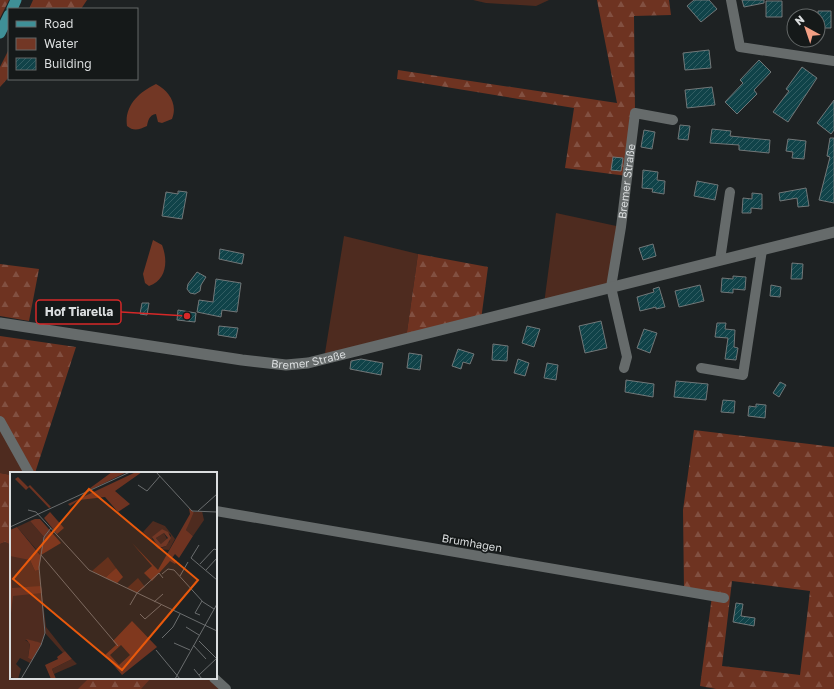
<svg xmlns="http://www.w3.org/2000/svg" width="834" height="689" font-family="'Golos Text',sans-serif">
  <defs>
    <pattern id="forest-firs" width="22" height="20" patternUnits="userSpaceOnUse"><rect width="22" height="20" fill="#6e3321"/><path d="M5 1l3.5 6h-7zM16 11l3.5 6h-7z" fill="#825041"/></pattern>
    <pattern id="building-hatch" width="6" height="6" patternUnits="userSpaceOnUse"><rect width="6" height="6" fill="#104349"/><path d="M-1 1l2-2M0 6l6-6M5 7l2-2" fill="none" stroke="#325e63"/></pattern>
  </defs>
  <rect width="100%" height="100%" fill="#1e2223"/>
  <path fill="#4e2b1f" d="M 473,0 L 549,0 L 536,6 L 486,3 Z
    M 556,213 L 621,227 L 611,287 L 544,304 Z
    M 344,236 L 418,254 L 406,339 L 324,359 Z
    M 0,421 L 29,473 L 11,473 L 11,475 L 0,473 Z
    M 5,542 L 11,545 L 11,678 L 214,678 L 226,689 L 0,689 L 0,544 Z"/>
  <path fill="url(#forest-firs)" fill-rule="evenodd" d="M 0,0 L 9,0 L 0,18 Z
    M 33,0 L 87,0 L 81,9 L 29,9 Z
    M 597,0 L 669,0 L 671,15 L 634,16 L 635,113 L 627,176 L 565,168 L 574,108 L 397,79 L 398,70 L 617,103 Z
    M 9,49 L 9,77 L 0,87 L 0,67 Z
    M 418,254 L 488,267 L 481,320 L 406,339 Z
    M 0,264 L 39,269 L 29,321 L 0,316 Z
    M 0,336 L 76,347 L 35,473 L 29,473 L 0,421 Z
    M 694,430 L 834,447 L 834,689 L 716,689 L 700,686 L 712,596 L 684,591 L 683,510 ZM 732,581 L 810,591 L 800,675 L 722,666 Z
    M 0,473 L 11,475 L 11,545 L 5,542 L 0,544 Z
    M 89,678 L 151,678 L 141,689 L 78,689 Z"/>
  <path fill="#723725" d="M 156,84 C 169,91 178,104 172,119 L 162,123 L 158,122 L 156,114 C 149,115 148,121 147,126 C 140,129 134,132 127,126 C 124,106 139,92 156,84 Z
    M 153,240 L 162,245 C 168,260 167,280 149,286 L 145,283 L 143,274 Z"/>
  <path fill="url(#building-hatch)" stroke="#727778" d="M 694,0 L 709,0 L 717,9 L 701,22 L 687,6 Z
    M 742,0 L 764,0 L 764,3 L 744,7 Z
    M 766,1 L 782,1 L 782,17 L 766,17 Z
    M 818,11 L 831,11 L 831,28 L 818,28 Z
    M 709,50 L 711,68 L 685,70 L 683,53 Z
    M 759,60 L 771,72 L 754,90 L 757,94 L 737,114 L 725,102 L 743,83 L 740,80 Z
    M 802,67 L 817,78 L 788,122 L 773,112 L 789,91 L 786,89 Z
    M 712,87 L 715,105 L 687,108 L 685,90 Z
    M 834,100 L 834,130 L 831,134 L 817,123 Z
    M 680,125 L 690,126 L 688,140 L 678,139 Z
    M 712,129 L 731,131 L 730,136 L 770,140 L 769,153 L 739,150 L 739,145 L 710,143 Z
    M 644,130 L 655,132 L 652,149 L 641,147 Z
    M 830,138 L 834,138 L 834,203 L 819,200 L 830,157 L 827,156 Z
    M 788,139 L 806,141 L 804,159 L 792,158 L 793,152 L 786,151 Z
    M 613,157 L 623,158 L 621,171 L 611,170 Z
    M 643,170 L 658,172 L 657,180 L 665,181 L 664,194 L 652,192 L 653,189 L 642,188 Z
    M 697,181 L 718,185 L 715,200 L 694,196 Z
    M 806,188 L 809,206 L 798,207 L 797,198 L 780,201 L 779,193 Z
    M 178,191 L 187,192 L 182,219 L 162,216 L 166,192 L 178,194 Z
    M 752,193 L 762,194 L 762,209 L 751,208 L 751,213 L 742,213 L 743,198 L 752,199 Z
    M 653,244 L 656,256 L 643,260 L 639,248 Z
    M 220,249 L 244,254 L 242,264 L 219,259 Z
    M 792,263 L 803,264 L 802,279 L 791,279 Z
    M 197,272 L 206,277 L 201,285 L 200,291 L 195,294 L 190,293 L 187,289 L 188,284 Z
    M 733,276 L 746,277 L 745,290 L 733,289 L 733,293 L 721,292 L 722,278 L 733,279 Z
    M 216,279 L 241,283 L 237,312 L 222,310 L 221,317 L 197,312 L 199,300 L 213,302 Z
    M 700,285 L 704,301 L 679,307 L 675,291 Z
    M 771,285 L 781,287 L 780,297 L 770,296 Z
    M 659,287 L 665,307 L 656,309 L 656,307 L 640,311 L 637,297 L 654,292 L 653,289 Z
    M 142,303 L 149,303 L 147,315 L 140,314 Z
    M 178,310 L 196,313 L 195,322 L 177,320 Z
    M 601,321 L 607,348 L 585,353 L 579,326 Z
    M 717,323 L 726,323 L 725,329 L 735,330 L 734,347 L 738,348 L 736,360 L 725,359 L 728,338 L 715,337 Z
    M 219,326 L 238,328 L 236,338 L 218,335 Z
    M 527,326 L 540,329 L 534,347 L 522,343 Z
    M 644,329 L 657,333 L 650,353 L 637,348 Z
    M 493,344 L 508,346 L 507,361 L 492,360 Z
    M 458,349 L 474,354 L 470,364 L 463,362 L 461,369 L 452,366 Z
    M 409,353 L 422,355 L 420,370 L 407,368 Z
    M 361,359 L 383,363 L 381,375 L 350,369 L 351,361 Z
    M 518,359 L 529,363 L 525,376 L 514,373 Z
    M 547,363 L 558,365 L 556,380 L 544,378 Z
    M 626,380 L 654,384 L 653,397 L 625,392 Z
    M 676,381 L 708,384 L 706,400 L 674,397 Z
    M 780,382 L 786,385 L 779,397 L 773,393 Z
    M 723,400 L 735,401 L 734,413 L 721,412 Z
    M 756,404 L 766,405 L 765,418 L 748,416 L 749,406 L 756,407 Z
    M 736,603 L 743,604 L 741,616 L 755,618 L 754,626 L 733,622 Z"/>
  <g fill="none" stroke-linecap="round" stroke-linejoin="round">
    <g stroke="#666b6b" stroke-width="10">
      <path d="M 731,0 L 740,47 L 834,61"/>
      <path d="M 720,260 L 730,192"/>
      <path id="s1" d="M 624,368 L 627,357 L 611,287 L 621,227 L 635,113 L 673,120"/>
      <path d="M 701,368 L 743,375 L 762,250"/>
      <path d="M 0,421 L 29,473"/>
      <path d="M 216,511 L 724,598"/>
      <path d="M 214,678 L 226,689"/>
    </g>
    <path stroke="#666b6b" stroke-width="11" id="s2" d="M 0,323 L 242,360 L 286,365 L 308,363 L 834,232"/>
    <path stroke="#3f9097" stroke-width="11" d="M 12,9 L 16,0
      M 0,33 L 9,15"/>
  </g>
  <g text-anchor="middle" stroke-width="3.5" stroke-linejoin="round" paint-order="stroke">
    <g font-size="11" fill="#dbdedf" stroke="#151919">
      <text dy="4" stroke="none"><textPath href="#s1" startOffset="190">Bremer Straße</textPath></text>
      <text dy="4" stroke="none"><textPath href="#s2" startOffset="312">Bremer Straße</textPath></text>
      <text transform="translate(472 543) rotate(10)" y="4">Brumhagen</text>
    </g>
  </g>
  <g transform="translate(10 472)">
    <rect width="207" height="207" fill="#1e2223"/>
    <path d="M 192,39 L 194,48 L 183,64 L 176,58 L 177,53 L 184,40 ZM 20,49 L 34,65 L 31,83 L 7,55 ZM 143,49 L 155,54 L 165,67 L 159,78 L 148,77 L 133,60 ZM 152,57 L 161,63 L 159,71 L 154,61 L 146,66 L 151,72 L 156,74 L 151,76 L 142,67 ZM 2,82 L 20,88 L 25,99 L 29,98 L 36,155 L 55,179 L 53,181 L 35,161 L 32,171 L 15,168 L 20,171 L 18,186 L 22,188 L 20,191 L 10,186 L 6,192 L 11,197 L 8,207 L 0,205 L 0,84 ZM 98,85 L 106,96 L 95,106 L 82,99 ZM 128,106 L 135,115 L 127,121 L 117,116 ZM 62,187 L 67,192 L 44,202 L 42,197 Z" fill="#4e2b1f" fill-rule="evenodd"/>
    <path d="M 102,0 L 117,0 L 72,22 ZM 126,0 L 132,0 L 105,19 L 120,32 L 108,40 L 95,25 L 69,28 L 60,34 L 58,32 ZM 8,5 L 18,15 L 20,13 L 41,35 L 39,36 L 19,15 L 16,18 L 5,7 ZM 179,36 L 184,40 L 176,58 L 183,64 L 169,86 L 165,82 L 162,86 L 167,89 L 165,92 L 160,89 L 142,109 L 134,101 L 142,94 L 122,71 L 148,98 L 180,42 ZM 40,40 L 54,56 L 47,62 L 34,46 ZM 25,47 L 30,47 L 51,71 L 31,83 L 29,98 L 25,99 L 20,88 L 0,84 L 0,58 L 7,55 L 30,83 L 34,65 L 20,49 ZM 1,96 L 2,116 L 31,114 L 32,121 L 3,124 L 0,150 ZM 106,96 L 113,105 L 107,111 L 95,106 ZM 122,149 L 147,175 L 112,203 L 95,183 L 106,173 L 103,169 ZM 111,173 L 120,183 L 109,193 L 100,183 ZM 16,167 L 32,171 L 22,188 L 18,186 L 20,172 ZM 55,179 L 62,187 L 42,197 L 46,207 L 41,207 L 35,193 L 48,187 L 47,185 Z" fill="#6e3321" fill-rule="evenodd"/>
    <path d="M 152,57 L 158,60 L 161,66 L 156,74 L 149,76 L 142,65 ZM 154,61 L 158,66 L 151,72 L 146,66 Z" fill="#723725" fill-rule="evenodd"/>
    <path fill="none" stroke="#6a6d6e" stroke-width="1" d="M 146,0 L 182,39 L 207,40M 128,13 L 137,19 L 150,4M 18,38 L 26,40 L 79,98 L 207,159M 188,39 L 207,22M 0,55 L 120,0M 189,73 L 181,86 L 207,108M 31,83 L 108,174M 190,92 L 204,77 L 207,78M 196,98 L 207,86M 152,102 L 158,97 L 164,98 L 193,130 L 204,137M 170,104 L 178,90M 144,130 L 153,122M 120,133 L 127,121 L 149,101 L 153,106M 130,142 L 135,147 L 151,133M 190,143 L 185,141 L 192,129M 176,155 L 189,163M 152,166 L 163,155 L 170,142M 189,169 L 207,187M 164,171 L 180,178M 183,173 L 196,187M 146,178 L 170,207M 184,197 L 192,207M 189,203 L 207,186M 11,207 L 31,173 L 35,161 L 29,95 L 34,65 L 41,56M 165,207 L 207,132"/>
    <path fill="#e8590c" fill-opacity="0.15" stroke="#e8590c" stroke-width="2" d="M 79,17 L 188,108 L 112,198 L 3,107 Z"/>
    <rect width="207" height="207" fill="none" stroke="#dbdedf" stroke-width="2"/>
  </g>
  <path fill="none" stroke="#d62828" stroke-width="1.5" d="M187 316L121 312"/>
  <circle fill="#d62828" stroke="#151919" stroke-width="1.5" cx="187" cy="316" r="4"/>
  <rect fill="#151919" stroke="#d62828" stroke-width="1.5" x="36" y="300" width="85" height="24" rx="4"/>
  <g font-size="12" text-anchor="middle" font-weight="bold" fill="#dbdedf">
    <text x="79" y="316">Hof Tiarella</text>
  </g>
  <rect x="8" y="8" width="130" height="72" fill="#151919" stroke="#646868"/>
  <rect x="16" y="21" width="20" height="6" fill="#3f9097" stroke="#646868"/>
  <text x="44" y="28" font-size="12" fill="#dbdedf">Road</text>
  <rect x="16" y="38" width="20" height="12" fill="#723725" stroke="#646868"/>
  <text x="44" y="48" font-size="12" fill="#dbdedf">Water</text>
  <rect x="16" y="58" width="20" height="12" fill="url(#building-hatch)" stroke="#646868"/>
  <text x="44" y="68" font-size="12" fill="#dbdedf">Building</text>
  <g transform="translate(806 28) rotate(320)"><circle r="19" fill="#151919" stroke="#646868"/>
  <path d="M0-3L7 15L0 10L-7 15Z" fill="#f39f84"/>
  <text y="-6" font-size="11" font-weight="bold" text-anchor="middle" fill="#dbdedf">N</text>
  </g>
</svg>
